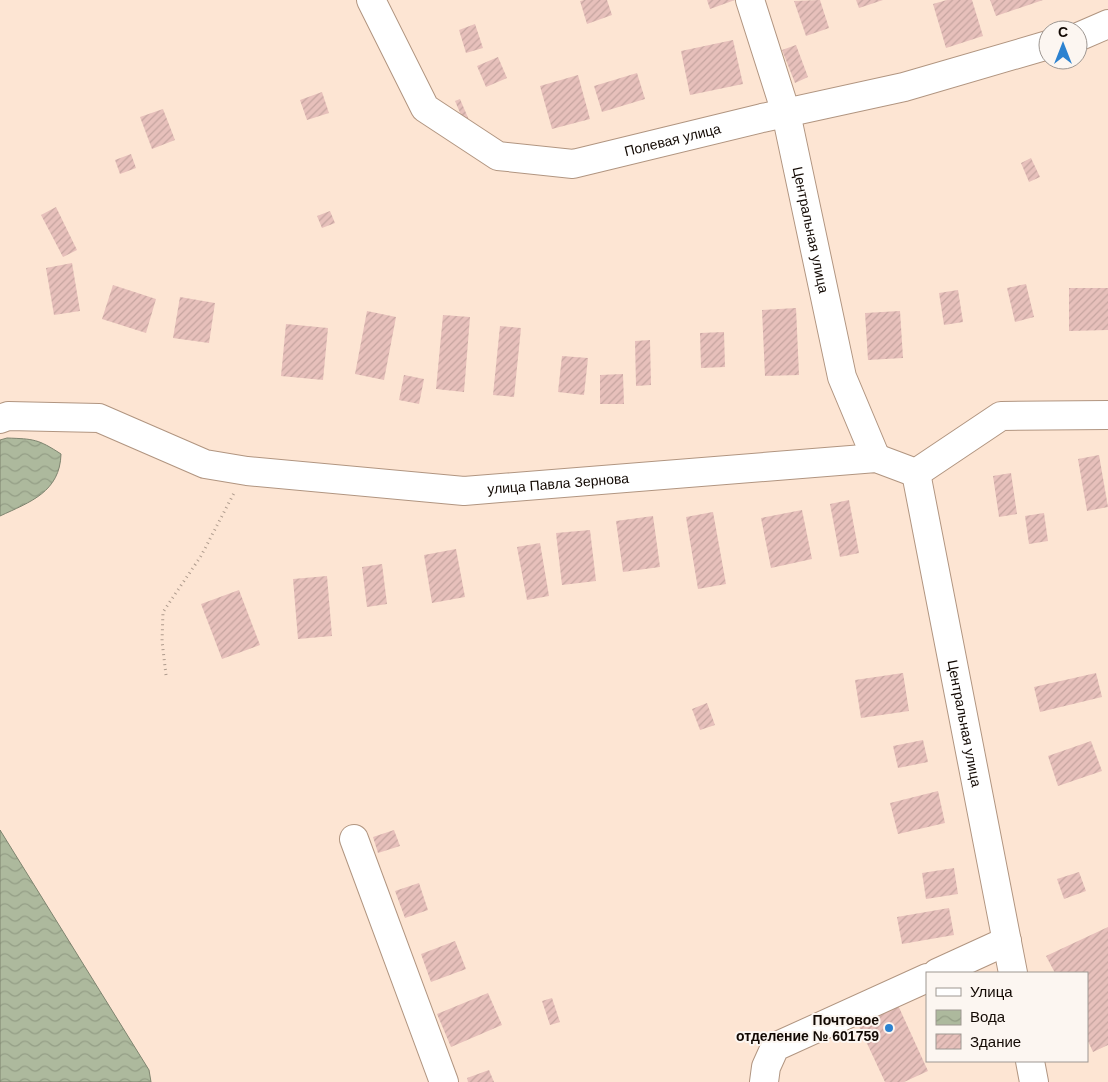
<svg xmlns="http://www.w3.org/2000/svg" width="1108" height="1082" font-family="Arial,sans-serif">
  <defs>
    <pattern id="water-waves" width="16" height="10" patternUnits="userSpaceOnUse" patternTransform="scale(1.25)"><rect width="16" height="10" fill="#adb99d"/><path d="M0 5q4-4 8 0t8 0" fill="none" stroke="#949e86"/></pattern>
    <pattern id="building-hatch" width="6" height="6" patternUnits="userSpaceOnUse" patternTransform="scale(1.25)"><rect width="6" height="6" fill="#e7c0bb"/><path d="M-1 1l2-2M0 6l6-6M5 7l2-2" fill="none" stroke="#c5a49f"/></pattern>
  </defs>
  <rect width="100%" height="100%" fill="#fde5d3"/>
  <path fill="url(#water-waves)" stroke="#7e846f" d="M 7,438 C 34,439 38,439 61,454 C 60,492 30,502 0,516 L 0,440 Z
    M 0,830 L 149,1070 L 151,1082 L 0,1082 Z"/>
  <path fill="url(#building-hatch)" d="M 584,0 L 607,0 L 612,15 L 587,24 L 580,1 Z
    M 707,0 L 735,0 L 710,9 Z
    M 820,0 L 829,28 L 806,36 L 794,1 Z
    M 856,0 L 883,0 L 859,8 Z
    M 947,0 L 972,0 L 983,36 L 946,48 L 933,4 Z
    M 990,0 L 1043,0 L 996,16 Z
    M 475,24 L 483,48 L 466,53 L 459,30 Z
    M 733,40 L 743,84 L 690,95 L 681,51 Z
    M 796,45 L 808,77 L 795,83 L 782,50 Z
    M 498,57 L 507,78 L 486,87 L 477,66 Z
    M 637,73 L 645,99 L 602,112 L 594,86 Z
    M 578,75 L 590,119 L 552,129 L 540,86 Z
    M 322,92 L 329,113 L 307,120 L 300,100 Z
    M 460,99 L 472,127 L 467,129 L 455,101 Z
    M 163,109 L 175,140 L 152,149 L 140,117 Z
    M 131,154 L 136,168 L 120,174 L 115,160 Z
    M 1031,158 L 1040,177 L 1029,182 L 1021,163 Z
    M 56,207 L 77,250 L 63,257 L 41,215 Z
    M 330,211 L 335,223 L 322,228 L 317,216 Z
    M 72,263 L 80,311 L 54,315 L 46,268 Z
    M 1026,284 L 1034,317 L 1015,322 L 1007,288 Z
    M 113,285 L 156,299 L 146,333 L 102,319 Z
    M 1069,288 L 1108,288 L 1108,330 L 1069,331 Z
    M 958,290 L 963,322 L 944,325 L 939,293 Z
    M 180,297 L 215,303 L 209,343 L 173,338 Z
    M 796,308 L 799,375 L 765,376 L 762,310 Z
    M 367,311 L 396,317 L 384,380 L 355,374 Z
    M 900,311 L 903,358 L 868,360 L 865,313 Z
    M 443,315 L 470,317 L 464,392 L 436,389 Z
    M 286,324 L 328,328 L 323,380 L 281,376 Z
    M 500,326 L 521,328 L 514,397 L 493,395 Z
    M 724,332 L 725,367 L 701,368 L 700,333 Z
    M 650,340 L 651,385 L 636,386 L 635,341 Z
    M 562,356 L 588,358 L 584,395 L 558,392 Z
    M 623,374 L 624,404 L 600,404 L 600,375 Z
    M 404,375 L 424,379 L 419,404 L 399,400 Z
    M 1099,455 L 1108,507 L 1087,511 L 1078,459 Z
    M 1011,473 L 1017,514 L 999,517 L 993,476 Z
    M 849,500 L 859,553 L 840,557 L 830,504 Z
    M 802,510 L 812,559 L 771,568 L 761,518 Z
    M 713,512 L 726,584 L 698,589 L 686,517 Z
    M 1044,513 L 1048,541 L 1029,544 L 1025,516 Z
    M 653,516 L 660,567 L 623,572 L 616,521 Z
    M 590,530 L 596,581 L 562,585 L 556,533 Z
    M 540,543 L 549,596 L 527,600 L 517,547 Z
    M 456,549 L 465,597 L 432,603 L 424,555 Z
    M 382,564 L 387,604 L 367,607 L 362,567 Z
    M 327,576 L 332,636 L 298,639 L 293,579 Z
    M 239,590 L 260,645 L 222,659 L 201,604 Z
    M 903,673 L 909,711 L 861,718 L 855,680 Z
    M 1096,673 L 1102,697 L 1040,712 L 1034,687 Z
    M 707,703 L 715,725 L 700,730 L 692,709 Z
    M 923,740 L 928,762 L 898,768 L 893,746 Z
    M 1091,741 L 1102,771 L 1058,786 L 1048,756 Z
    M 938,791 L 945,823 L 898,834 L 890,803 Z
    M 394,830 L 400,846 L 378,853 L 373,837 Z
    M 954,868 L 958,894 L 926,899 L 922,873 Z
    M 1079,872 L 1086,891 L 1064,899 L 1057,879 Z
    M 419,883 L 428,910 L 405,918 L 395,891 Z
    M 949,908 L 954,935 L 902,944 L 897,917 Z
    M 1108,927 L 1108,1045 L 1093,1052 L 1087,1039 L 1087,973 L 1055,973 L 1046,956 Z
    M 455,941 L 466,969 L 431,982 L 421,954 Z
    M 488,993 L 502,1025 L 451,1047 L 437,1014 Z
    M 552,998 L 560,1022 L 550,1025 L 542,1001 Z
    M 897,1003 L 928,1071 L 904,1082 L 885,1082 L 857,1022 Z
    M 489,1070 L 494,1082 L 468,1082 L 467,1078 Z"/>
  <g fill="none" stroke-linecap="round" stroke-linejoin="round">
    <defs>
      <g id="minor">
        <path id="s1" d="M 371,0 L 425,108 L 498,156 L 573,164 L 762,118 L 904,87 L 1048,45"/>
        <path id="s2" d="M 750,0 L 786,113 L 842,377 L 876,458"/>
        <path d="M 1078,37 L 1108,24"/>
        <path id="s3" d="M 0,419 L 8,416 L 99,418 L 205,464 L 247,471 L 464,491 L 876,458 L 916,473 L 1001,416 L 1108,415"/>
        <path id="s4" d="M 916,473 L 1013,973"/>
        <path d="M 354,839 L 444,1082"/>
        <path d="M 937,973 L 1007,941"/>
        <path d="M 1030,1061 L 1034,1082"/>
        <path d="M 764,1082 L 766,1067 L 775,1047 L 927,978"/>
      </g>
    </defs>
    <use href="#minor" stroke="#b19580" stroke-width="30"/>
    <path stroke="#ae9b8d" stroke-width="3" stroke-dasharray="1 4" stroke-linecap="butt" d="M 166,675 L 162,641 L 163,612 L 201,556 L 234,493"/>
    <use href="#minor" stroke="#fff" stroke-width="28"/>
  </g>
  <circle fill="#2c82d0" stroke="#fcf6f1" stroke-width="2" cx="889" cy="1028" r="5"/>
  <g text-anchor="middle" stroke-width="4" stroke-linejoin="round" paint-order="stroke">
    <g font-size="14" fill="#120903" stroke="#fcf6f1">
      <text dy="5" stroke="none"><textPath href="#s1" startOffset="386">Полевая улица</textPath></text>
      <text dy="5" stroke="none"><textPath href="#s2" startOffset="238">Центральная улица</textPath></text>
      <text dy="5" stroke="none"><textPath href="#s3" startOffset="570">улица Павла Зернова</textPath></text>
      <text dy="5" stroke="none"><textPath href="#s4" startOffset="255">Центральная улица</textPath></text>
    </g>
    <g font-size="14" font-weight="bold" fill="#120903" stroke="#fcf6f1" text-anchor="end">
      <text x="879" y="1025">Почтовое<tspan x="879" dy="16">отделение № 601759</tspan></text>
    </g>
  </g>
  <rect x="926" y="972" width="162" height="90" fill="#fcf6f1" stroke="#9e9792"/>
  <rect x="936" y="988" width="25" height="8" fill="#ffffff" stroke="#9e9792"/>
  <text x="970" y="997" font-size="15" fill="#120903">Улица</text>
  <rect x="936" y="1010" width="25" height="15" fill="url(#water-waves)" stroke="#9e9792"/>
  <text x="970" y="1022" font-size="15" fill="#120903">Вода</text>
  <rect x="936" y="1034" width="25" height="15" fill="url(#building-hatch)" stroke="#9e9792"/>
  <text x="970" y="1047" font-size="15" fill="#120903">Здание</text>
  <g transform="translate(1063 45)"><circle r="24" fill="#fcf6f1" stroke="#9e9792"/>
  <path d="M0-4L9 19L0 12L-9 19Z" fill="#2c82d0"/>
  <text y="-8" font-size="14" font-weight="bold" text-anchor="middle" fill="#120903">С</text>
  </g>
</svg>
